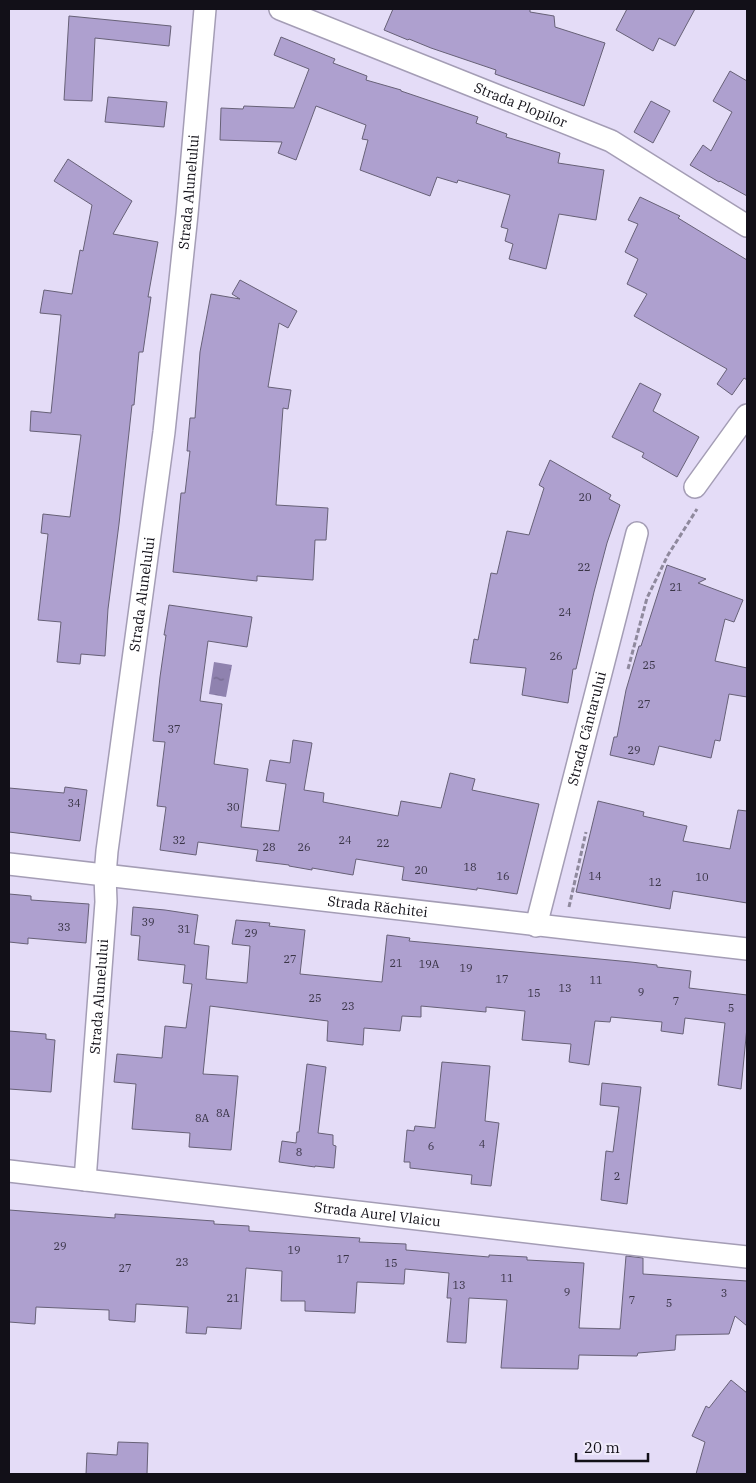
<svg xmlns="http://www.w3.org/2000/svg" width="756" height="1483" font-family="'IBM Plex Serif',serif">
  <defs>
    <pattern id="water-ripples" width="26" height="14" patternUnits="userSpaceOnUse" patternTransform="scale(1.25)"><rect width="26" height="14" fill="#8f82af"/><path d="M2 4q2-2 4 0t4 0M15 11q2-2 4 0t4 0" fill="none" stroke="#73698d"/></pattern>
  </defs>
  <rect width="100%" height="100%" fill="#e4dcf7"/>
  <path fill="url(#water-ripples)" d="M 214,662 L 232,665 L 226,697 L 209,694 Z"/>
  <path fill="#aea0cf" stroke="#676177" d="M 393,9 L 530,9 L 530,12 L 554,16 L 555,27 L 605,43 L 584,106 L 495,74 L 496,70 L 431,48 L 409,39 L 408,40 L 384,30 Z
    M 627,9 L 695,9 L 675,46 L 659,38 L 653,51 L 616,30 Z
    M 69,16 L 171,26 L 169,46 L 95,38 L 92,101 L 64,100 Z
    M 281,37 L 335,59 L 333,63 L 367,76 L 366,80 L 401,90 L 401,91 L 478,117 L 476,123 L 507,134 L 506,137 L 560,153 L 558,163 L 604,170 L 596,220 L 559,214 L 546,269 L 509,259 L 513,244 L 505,241 L 508,229 L 501,227 L 510,195 L 458,180 L 457,183 L 437,177 L 430,196 L 360,170 L 368,140 L 362,139 L 366,125 L 316,106 L 296,160 L 278,153 L 282,142 L 220,140 L 221,108 L 243,109 L 244,106 L 294,108 L 309,69 L 274,55 Z
    M 730,71 L 747,81 L 747,196 L 720,181 L 719,182 L 690,165 L 703,145 L 711,151 L 732,112 L 713,101 Z
    M 108,97 L 167,102 L 164,127 L 105,122 Z
    M 651,101 L 670,111 L 653,143 L 634,132 Z
    M 68,159 L 132,201 L 113,234 L 158,242 L 148,297 L 151,297 L 143,352 L 139,352 L 134,405 L 132,405 L 119,524 L 108,609 L 105,656 L 81,654 L 80,664 L 57,662 L 61,622 L 38,620 L 48,534 L 41,533 L 43,514 L 70,517 L 81,435 L 30,431 L 31,411 L 51,413 L 61,315 L 40,313 L 44,290 L 72,294 L 80,250 L 83,251 L 92,205 L 54,181 Z
    M 640,197 L 680,216 L 678,218 L 747,260 L 747,380 L 744,378 L 732,395 L 717,384 L 727,369 L 634,316 L 647,294 L 627,284 L 638,259 L 625,252 L 638,224 L 628,220 Z
    M 240,280 L 297,311 L 288,328 L 279,323 L 268,387 L 291,390 L 288,409 L 283,408 L 276,505 L 328,508 L 326,540 L 315,540 L 313,580 L 257,576 L 257,581 L 173,572 L 181,493 L 185,493 L 190,451 L 187,451 L 190,418 L 195,418 L 200,352 L 211,294 L 240,299 L 232,294 Z
    M 640,383 L 661,394 L 653,411 L 699,437 L 677,477 L 642,457 L 644,453 L 612,437 Z
    M 550,460 L 611,495 L 609,499 L 620,505 L 607,543 L 594,592 L 576,669 L 573,669 L 568,703 L 522,695 L 526,668 L 470,663 L 474,639 L 478,640 L 491,573 L 497,574 L 507,531 L 529,535 L 544,488 L 539,485 Z
    M 667,565 L 706,579 L 698,583 L 743,600 L 734,622 L 725,619 L 715,661 L 747,668 L 747,697 L 729,694 L 720,741 L 715,740 L 711,758 L 659,746 L 654,765 L 610,755 L 614,737 L 617,737 L 626,690 L 639,646 L 641,646 Z
    M 169,605 L 252,617 L 247,647 L 208,641 L 200,701 L 222,704 L 214,764 L 248,769 L 241,827 L 279,831 L 286,784 L 266,781 L 270,760 L 290,763 L 293,740 L 312,743 L 304,790 L 324,793 L 323,802 L 398,816 L 401,801 L 441,808 L 450,773 L 475,779 L 472,790 L 539,804 L 517,894 L 477,888 L 477,890 L 402,880 L 404,867 L 356,859 L 353,875 L 312,868 L 312,870 L 289,866 L 289,865 L 256,861 L 258,850 L 198,842 L 196,855 L 160,850 L 166,807 L 157,806 L 165,742 L 153,741 L 160,677 L 166,635 L 164,635 Z
    M 65,787 L 87,790 L 80,841 L 9,832 L 9,788 L 64,793 Z
    M 598,801 L 644,812 L 643,816 L 687,826 L 683,841 L 730,849 L 738,810 L 747,811 L 747,903 L 673,891 L 670,909 L 576,892 Z
    M 9,894 L 31,896 L 31,900 L 89,904 L 86,943 L 28,938 L 28,944 L 9,942 Z
    M 133,907 L 165,910 L 198,915 L 194,944 L 209,946 L 206,979 L 247,983 L 250,946 L 232,944 L 236,920 L 270,923 L 269,926 L 305,930 L 300,974 L 382,982 L 387,935 L 410,938 L 409,941 L 631,962 L 657,965 L 657,967 L 691,971 L 689,988 L 747,995 L 747,1027 L 741,1089 L 718,1085 L 725,1023 L 685,1018 L 683,1034 L 661,1031 L 662,1022 L 611,1017 L 610,1022 L 595,1021 L 589,1065 L 569,1062 L 571,1044 L 522,1040 L 525,1011 L 486,1007 L 486,1012 L 421,1006 L 421,1017 L 402,1016 L 400,1031 L 364,1028 L 363,1045 L 327,1041 L 328,1021 L 210,1006 L 203,1074 L 238,1076 L 231,1150 L 189,1147 L 190,1133 L 132,1129 L 136,1084 L 114,1082 L 117,1054 L 162,1058 L 165,1026 L 186,1028 L 192,984 L 183,983 L 185,965 L 138,960 L 140,936 L 131,935 Z
    M 9,1031 L 46,1034 L 46,1039 L 55,1040 L 51,1092 L 9,1089 Z
    M 442,1062 L 490,1066 L 485,1121 L 499,1123 L 491,1186 L 471,1184 L 472,1175 L 410,1168 L 410,1162 L 404,1162 L 407,1130 L 414,1131 L 415,1126 L 435,1128 Z
    M 307,1064 L 326,1067 L 318,1133 L 333,1135 L 333,1145 L 336,1146 L 334,1168 L 315,1166 L 315,1167 L 279,1162 L 282,1141 L 296,1143 L 297,1132 L 299,1132 Z
    M 602,1083 L 641,1087 L 627,1204 L 601,1200 L 606,1151 L 613,1152 L 619,1107 L 600,1105 Z
    M 9,1210 L 115,1218 L 115,1214 L 214,1221 L 214,1224 L 249,1226 L 249,1231 L 360,1238 L 359,1242 L 406,1244 L 406,1250 L 489,1257 L 489,1255 L 527,1257 L 527,1260 L 584,1263 L 579,1328 L 620,1329 L 626,1256 L 643,1258 L 643,1274 L 747,1281 L 747,1326 L 735,1316 L 729,1334 L 676,1335 L 675,1350 L 638,1353 L 637,1356 L 579,1355 L 578,1369 L 501,1368 L 507,1300 L 469,1298 L 466,1343 L 447,1342 L 451,1298 L 447,1298 L 449,1273 L 405,1269 L 404,1284 L 357,1282 L 355,1313 L 305,1311 L 305,1301 L 281,1301 L 282,1271 L 246,1268 L 241,1329 L 207,1327 L 206,1334 L 186,1333 L 188,1307 L 136,1304 L 135,1322 L 109,1320 L 109,1310 L 36,1307 L 35,1324 L 9,1322 Z
    M 731,1380 L 747,1393 L 747,1474 L 696,1474 L 705,1442 L 692,1436 L 706,1406 L 709,1408 Z
    M 118,1442 L 148,1443 L 147,1474 L 86,1474 L 87,1453 L 117,1455 Z"/>
  <g fill="none" stroke-linecap="round" stroke-linejoin="round">
    <defs>
      <g id="street">
        <path id="s1" d="M 280,9 L 611,141 L 747,226"/>
        <path d="M 695,487 L 747,415"/>
        <path id="s2" d="M 9,864 L 747,949"/>
        <path id="s3" d="M 536,926 L 637,533"/>
        <path id="s4" d="M 9,1171 L 682,1250 L 747,1257"/>
        <path id="s5" d="M 85,1180 L 106,902 L 105,875 L 107,851 L 164,432 L 187,214 L 205,9"/>
      </g>
    </defs>
    <use href="#street" stroke="#a49db5" stroke-width="24"/>
    <path stroke="#8f899d" stroke-width="3" stroke-dasharray="5 2.5" stroke-linecap="butt" d="M 628,669 L 647,598 L 668,555 L 697,509
      M 569,907 L 586,832"/>
    <use href="#street" stroke="#fff" stroke-width="21"/>
  </g>
  <g text-anchor="middle" stroke-width="5" stroke-linejoin="round" paint-order="stroke">
    <g font-size="11" fill="#393446">
      <text x="585" y="501">20</text>
      <text x="584" y="571">22</text>
      <text x="676" y="591">21</text>
      <text x="565" y="616">24</text>
      <text x="556" y="660">26</text>
      <text x="649" y="669">25</text>
      <text x="644" y="708">27</text>
      <text x="174" y="733">37</text>
      <text x="634" y="754">29</text>
      <text x="74" y="807">34</text>
      <text x="233" y="811">30</text>
      <text x="179" y="844">32</text>
      <text x="345" y="844">24</text>
      <text x="383" y="847">22</text>
      <text x="269" y="851">28</text>
      <text x="304" y="851">26</text>
      <text x="470" y="871">18</text>
      <text x="421" y="874">20</text>
      <text x="503" y="880">16</text>
      <text x="595" y="880">14</text>
      <text x="702" y="881">10</text>
      <text x="655" y="886">12</text>
      <text x="148" y="926">39</text>
      <text x="64" y="931">33</text>
      <text x="184" y="933">31</text>
      <text x="251" y="937">29</text>
      <text x="290" y="963">27</text>
      <text x="396" y="967">21</text>
      <text x="429" y="968">19A</text>
      <text x="466" y="972">19</text>
      <text x="502" y="983">17</text>
      <text x="596" y="984">11</text>
      <text x="565" y="992">13</text>
      <text x="641" y="996">9</text>
      <text x="534" y="997">15</text>
      <text x="315" y="1002">25</text>
      <text x="676" y="1005">7</text>
      <text x="348" y="1010">23</text>
      <text x="731" y="1012">5</text>
      <text x="223" y="1117">8A</text>
      <text x="202" y="1122">8A</text>
      <text x="482" y="1148">4</text>
      <text x="431" y="1150">6</text>
      <text x="299" y="1156">8</text>
      <text x="617" y="1180">2</text>
      <text x="60" y="1250">29</text>
      <text x="294" y="1254">19</text>
      <text x="343" y="1263">17</text>
      <text x="182" y="1266">23</text>
      <text x="391" y="1267">15</text>
      <text x="125" y="1272">27</text>
      <text x="507" y="1282">11</text>
      <text x="459" y="1289">13</text>
      <text x="567" y="1296">9</text>
      <text x="724" y="1297">3</text>
      <text x="233" y="1302">21</text>
      <text x="632" y="1304">7</text>
      <text x="669" y="1307">5</text>
    </g>
    <g font-size="14" fill="#121018" stroke="#f0ebfb">
      <text dy="5" stroke="none"><textPath href="#s1" startOffset="259">Strada Plopilor</textPath></text>
      <text dy="5" stroke="none"><textPath href="#s5" startOffset="994">Strada Alunelului</textPath></text>
      <text dy="5" stroke="none"><textPath href="#s5" startOffset="589">Strada Alunelului</textPath></text>
      <text dy="5" stroke="none"><textPath href="#s3" startOffset="204">Strada Cântarului</textPath></text>
      <text dy="5" stroke="none"><textPath href="#s2" startOffset="371">Strada Răchitei</textPath></text>
      <text dy="5" stroke="none"><textPath href="#s5" startOffset="184">Strada Alunelului</textPath></text>
      <text dy="5" stroke="none"><textPath href="#s4" startOffset="371">Strada Aurel Vlaicu</textPath></text>
    </g>
  </g>
  <rect width="756" height="1483" fill="none" stroke="#121018" stroke-width="20"/>
  <path d="M576 1453v8h72v-8" fill="none" stroke="#121018" stroke-width="2.5"/>
  <text x="584" y="1453" font-size="15" fill="#121018" stroke="#f0ebfb" stroke-width="4" paint-order="stroke">20 m</text>
</svg>
